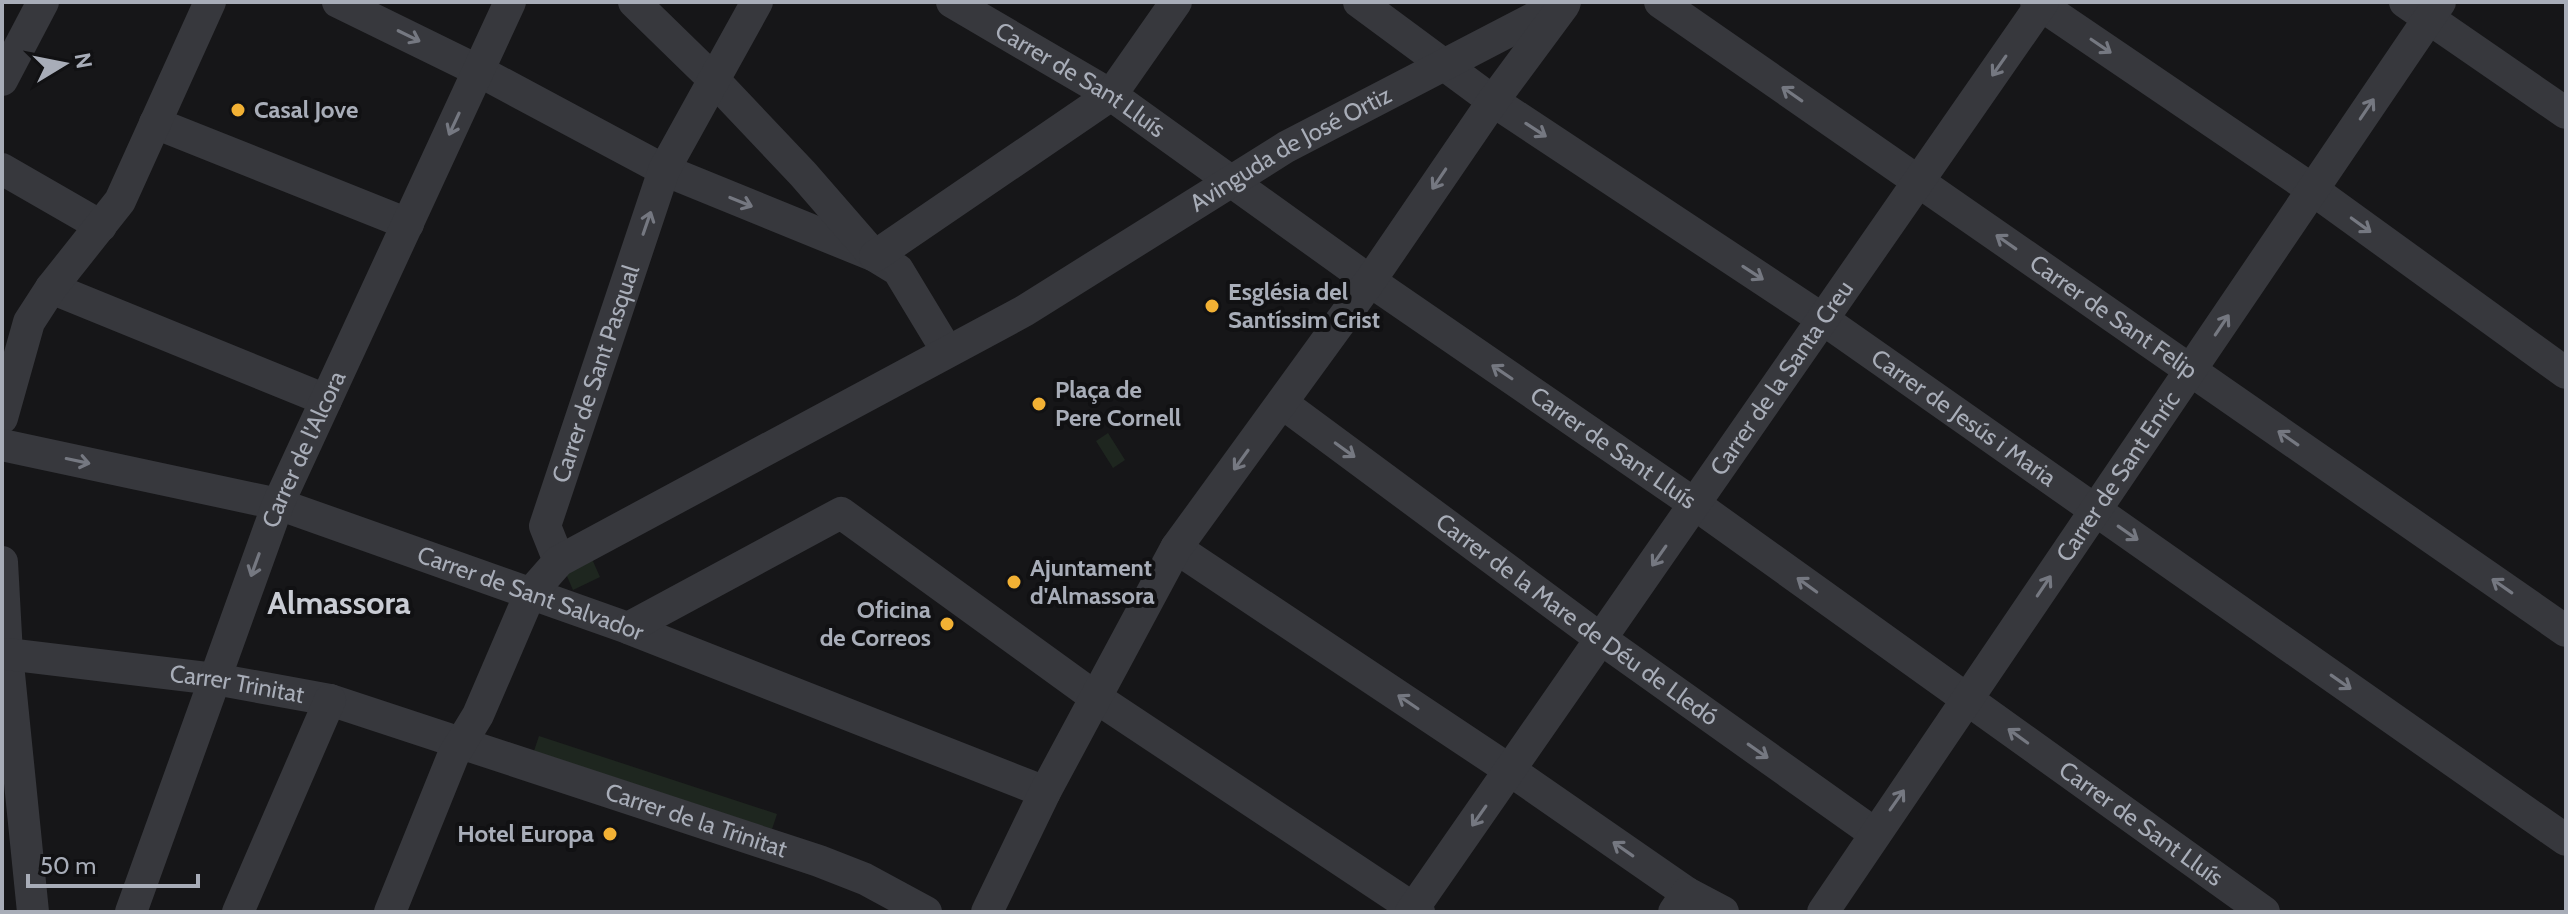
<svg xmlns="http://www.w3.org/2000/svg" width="2568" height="914" font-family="Cabin,sans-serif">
  <rect width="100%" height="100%" fill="#161618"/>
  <path fill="#1e261f" d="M 1108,433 L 1125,460 L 1113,468 L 1096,441 Z
    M 592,559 L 600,577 L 573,590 L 566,574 Z
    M 539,736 L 777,814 L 772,829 L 534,751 Z"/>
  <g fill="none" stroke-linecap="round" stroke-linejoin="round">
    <g stroke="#37383d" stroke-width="32">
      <path d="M 338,2 L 479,71 L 664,170 L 875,256 L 898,270 L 947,351"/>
      <path d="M 634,2 L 713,79 L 803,174 L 870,251"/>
      <path id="s1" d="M 952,2 L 1111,95 L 1370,281 L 1696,505 L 2264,912"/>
      <path id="s2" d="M 1359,2 L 1493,101 L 1824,320 L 2566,840"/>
      <path id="s3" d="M 1660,2 L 2566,631"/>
      <path d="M 2036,2 L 2313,190 L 2566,373"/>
      <path d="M 2405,2 L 2566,113"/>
      <path d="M 2,80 L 43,2"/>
      <path d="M 155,123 L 408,224"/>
      <path d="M 2,169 L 101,226"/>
      <path d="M 875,256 L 1111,95 L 1176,2"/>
      <path d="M 51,288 L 326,400"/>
      <path id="s4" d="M 1282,403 L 1601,639 L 1874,833"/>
      <path d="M 2,418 L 29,322 L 51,288 L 120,201 L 210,2"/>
      <path id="s5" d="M 2,445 L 278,504 L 628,628 L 1045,792"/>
      <path d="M 1176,548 L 1511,771 L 1687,893"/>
      <path id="s6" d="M 559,561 L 545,526 L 664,170 L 757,2"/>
      <path d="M 2,562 L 7,654 L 33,912"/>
      <path d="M 628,628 L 841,513 L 1095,697 L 1419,912"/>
      <path id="s7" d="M 7,654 L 215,679 L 330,700 L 819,861 L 865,879 L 926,912"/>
      <path id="s8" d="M 131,912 L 278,504 L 510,2"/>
      <path d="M 238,912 L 330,700"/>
      <path id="s9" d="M 390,912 L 453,756 L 478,715 L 530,594 L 559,561 L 1024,311 L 1286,147 L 1565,2"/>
      <path d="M 987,912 L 1045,792 L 1176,548 L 1370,281 L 1493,101 L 1564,5"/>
      <path id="s10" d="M 1411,912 L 2043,2"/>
      <path d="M 1674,912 L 1687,893 L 1723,912"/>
      <path id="s11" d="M 1823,912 L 2440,2"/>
    </g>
  </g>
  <defs><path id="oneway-shaft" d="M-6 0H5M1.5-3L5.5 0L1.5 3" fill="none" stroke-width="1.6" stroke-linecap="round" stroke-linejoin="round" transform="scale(2)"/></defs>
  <g stroke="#757881">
    <use href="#oneway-shaft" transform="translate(409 36) rotate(26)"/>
    <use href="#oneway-shaft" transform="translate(2101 46) rotate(34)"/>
    <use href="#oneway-shaft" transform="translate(1999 66) rotate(125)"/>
    <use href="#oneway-shaft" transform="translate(1792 94) rotate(-145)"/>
    <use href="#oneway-shaft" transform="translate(2367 109) rotate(-56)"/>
    <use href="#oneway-shaft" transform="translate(454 124) rotate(115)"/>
    <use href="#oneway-shaft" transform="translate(1536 130) rotate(33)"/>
    <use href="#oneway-shaft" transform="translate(1439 179) rotate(124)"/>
    <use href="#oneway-shaft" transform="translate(741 202) rotate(22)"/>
    <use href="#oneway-shaft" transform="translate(647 223) rotate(-71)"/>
    <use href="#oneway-shaft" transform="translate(2361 225) rotate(36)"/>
    <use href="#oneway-shaft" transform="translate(2006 242) rotate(-145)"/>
    <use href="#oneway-shaft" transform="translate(1753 273) rotate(33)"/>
    <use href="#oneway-shaft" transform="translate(2222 325) rotate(-56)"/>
    <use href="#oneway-shaft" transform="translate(1502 372) rotate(-146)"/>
    <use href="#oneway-shaft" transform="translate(2288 438) rotate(-145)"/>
    <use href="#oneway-shaft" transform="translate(1345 450) rotate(36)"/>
    <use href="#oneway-shaft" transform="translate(1241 460) rotate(126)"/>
    <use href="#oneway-shaft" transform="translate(78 461) rotate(12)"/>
    <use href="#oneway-shaft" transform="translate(2128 533) rotate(35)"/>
    <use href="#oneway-shaft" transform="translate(1659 556) rotate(125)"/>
    <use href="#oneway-shaft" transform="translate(255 565) rotate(110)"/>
    <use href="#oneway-shaft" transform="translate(1807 585) rotate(-144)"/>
    <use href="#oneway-shaft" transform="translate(2044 586) rotate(-56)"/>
    <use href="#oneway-shaft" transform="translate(2502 586) rotate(-145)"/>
    <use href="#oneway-shaft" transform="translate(2341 682) rotate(35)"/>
    <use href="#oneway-shaft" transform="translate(1408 702) rotate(-146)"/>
    <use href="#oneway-shaft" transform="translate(2018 736) rotate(-144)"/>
    <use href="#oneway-shaft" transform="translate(1758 751) rotate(35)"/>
    <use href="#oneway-shaft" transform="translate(1897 800) rotate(-55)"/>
    <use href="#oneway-shaft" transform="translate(1479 816) rotate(125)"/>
    <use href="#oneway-shaft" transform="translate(1623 849) rotate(-145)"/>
  </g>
  <g fill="#f2b134" stroke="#111113" stroke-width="3">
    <circle cx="238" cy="110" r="8"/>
    <circle cx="1212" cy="306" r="8"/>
    <circle cx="1039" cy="404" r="8"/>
    <circle cx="1014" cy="582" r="8"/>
    <circle cx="947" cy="624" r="8"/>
    <circle cx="610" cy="834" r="8"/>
  </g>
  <g text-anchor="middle" stroke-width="8" stroke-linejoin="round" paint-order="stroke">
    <g font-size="24" fill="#a8adb8" stroke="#111113">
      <text dy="8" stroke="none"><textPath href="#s1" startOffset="150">Carrer de Sant Lluís</textPath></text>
      <text dy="8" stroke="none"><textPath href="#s9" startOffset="1232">Avinguda de José Ortiz</textPath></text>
      <text dy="8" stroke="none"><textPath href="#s3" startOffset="552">Carrer de Sant Felip</textPath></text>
      <text dy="8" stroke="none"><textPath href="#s6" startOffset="198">Carrer de Sant Pasqual</textPath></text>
      <text dy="8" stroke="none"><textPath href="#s10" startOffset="650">Carrer de la Santa Creu</textPath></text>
      <text dy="8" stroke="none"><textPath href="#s2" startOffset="734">Carrer de Jesús i Maria</textPath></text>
      <text dy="8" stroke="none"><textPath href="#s1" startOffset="798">Carrer de Sant Lluís</textPath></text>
      <text dy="8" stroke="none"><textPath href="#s8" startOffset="494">Carrer de l'Alcora</textPath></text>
      <text dy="8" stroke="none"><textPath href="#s11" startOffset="526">Carrer de Sant Enric</textPath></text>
      <text dy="8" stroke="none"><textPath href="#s5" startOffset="550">Carrer de Sant Salvador</textPath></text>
      <text dy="8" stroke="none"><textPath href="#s4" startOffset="366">Carrer de la Mare de Déu de Lledó</textPath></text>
      <text dy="8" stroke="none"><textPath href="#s7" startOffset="232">Carrer Trinitat</textPath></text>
      <text dy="8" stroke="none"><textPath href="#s7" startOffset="712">Carrer de la Trinitat</textPath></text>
      <text dy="8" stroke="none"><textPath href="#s1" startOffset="1446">Carrer de Sant Lluís</textPath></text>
    </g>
    <g font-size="24" font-weight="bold" fill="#a8adb8" stroke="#111113" text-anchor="start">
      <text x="254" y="118">Casal Jove</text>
      <text x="1228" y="300">Església del<tspan x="1228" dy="28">Santíssim Crist</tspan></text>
      <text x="1055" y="398">Plaça de<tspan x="1055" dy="28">Pere Cornell</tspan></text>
      <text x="1030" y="576">Ajuntament<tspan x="1030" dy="28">d'Almassora</tspan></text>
      <text x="931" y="618" text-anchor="end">Oficina<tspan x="931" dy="28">de Correos</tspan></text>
      <text x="594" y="842" text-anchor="end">Hotel Europa</text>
    </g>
    <g font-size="32" font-weight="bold" fill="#c9ccd4" stroke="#111113">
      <text x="339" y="614">Almassora</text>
    </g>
  </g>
  <rect width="2568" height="914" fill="none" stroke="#a8adb8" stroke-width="8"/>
  <g transform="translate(64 64) rotate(80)" stroke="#111113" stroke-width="6" paint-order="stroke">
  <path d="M0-6L14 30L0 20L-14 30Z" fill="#a8adb8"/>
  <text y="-12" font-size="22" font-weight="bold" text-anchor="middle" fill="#a8adb8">N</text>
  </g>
  <path d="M28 874v12h170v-12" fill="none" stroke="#a8adb8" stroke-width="4"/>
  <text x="40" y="874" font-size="24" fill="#a8adb8" stroke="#111113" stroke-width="6" paint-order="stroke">50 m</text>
</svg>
